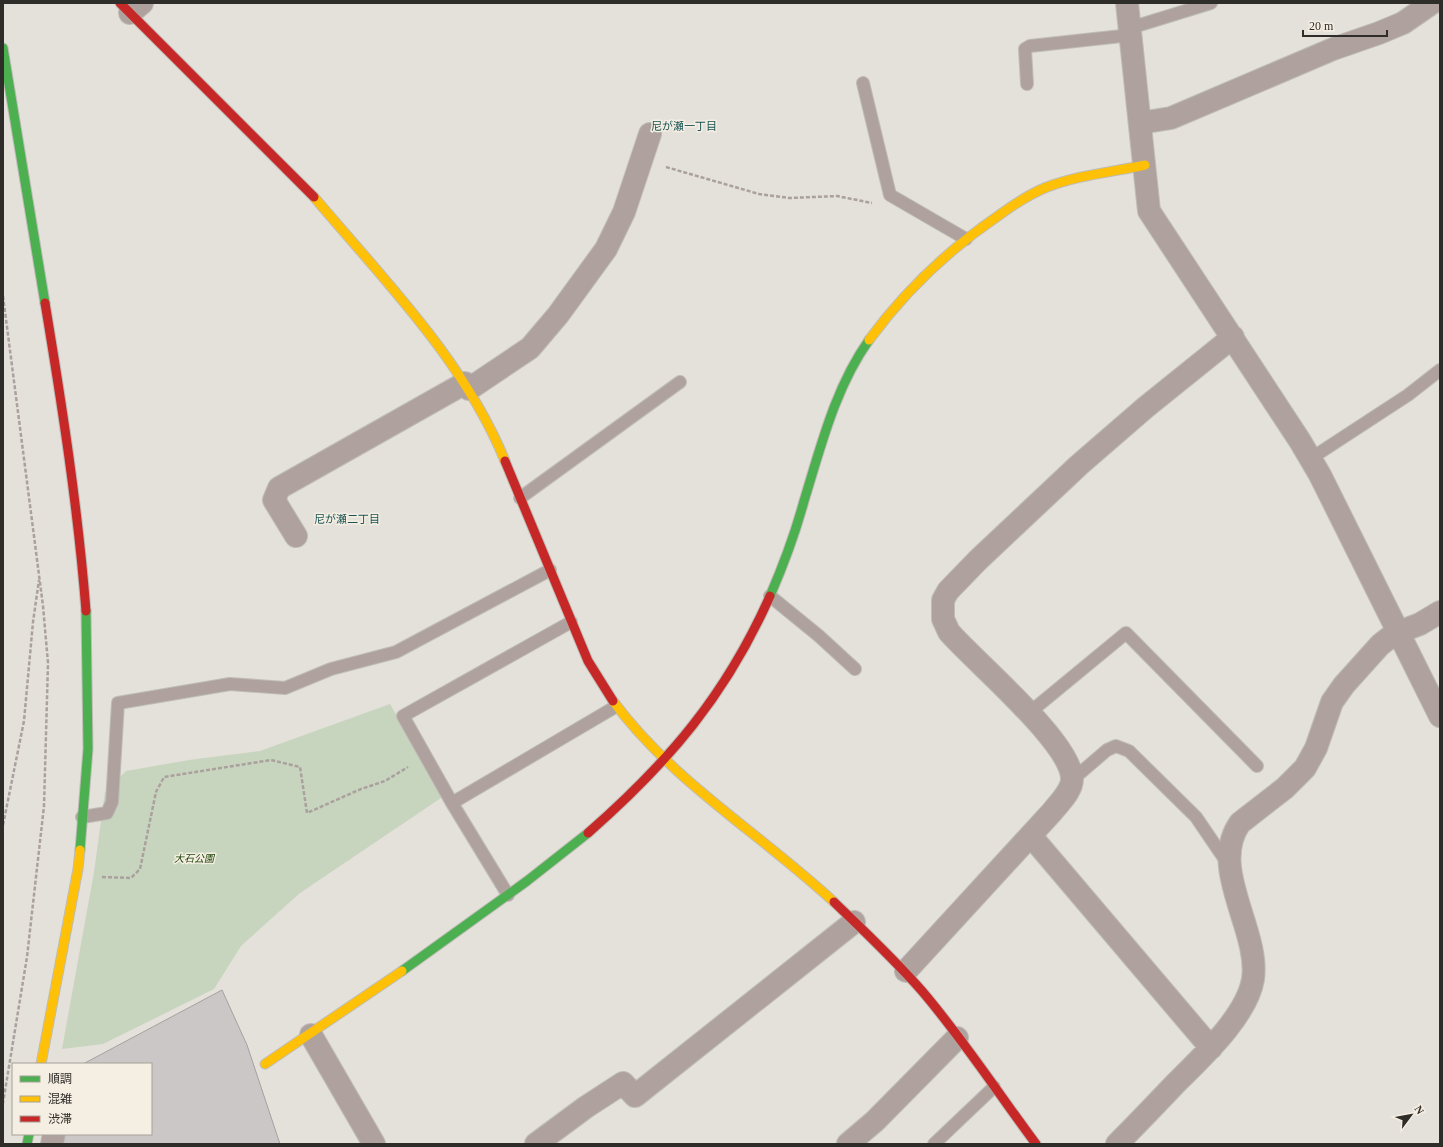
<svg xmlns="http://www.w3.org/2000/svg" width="1443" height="1147" font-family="'Times New Roman','Noto Sans JP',serif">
  <rect width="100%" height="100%" fill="#e4e0da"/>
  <path fill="#c8d5be" d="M 390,704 L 444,796 L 300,893 L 241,946 L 214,989 L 103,1044 L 62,1049 L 94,872 L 105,792 L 126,771 L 189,760 L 260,751 Z"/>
  <path fill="#cbc7c6" stroke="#a5a1a0" d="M 222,990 L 247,1045 L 280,1144 L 61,1144 L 64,1134 L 151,1134 L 151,1064 L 83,1064 Z"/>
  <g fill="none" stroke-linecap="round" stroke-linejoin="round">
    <defs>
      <path id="lane" d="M 1130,28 L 1211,3
        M 863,83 L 890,195 L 966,239
        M 1027,84 L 1025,49 L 1030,46 L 1131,35
        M 1310,459 L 1408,395 L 1440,370
        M 520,498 L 680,382
        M 770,596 L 819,636 L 855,669
        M 1029,713 L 1126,633 L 1257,766
        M 1072,780 L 1107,750 L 1116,746 L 1129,751 L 1196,817 L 1228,864
        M 452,803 L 615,707
        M 82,817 L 107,813 L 112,802 L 118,703 L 230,684 L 285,688 L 331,669 L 396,652 L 550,570
        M 508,895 L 452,803 L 403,716 L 571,622
        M 934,1144 L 994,1087"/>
      <path id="street" d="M 1127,3 L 1149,211 L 1300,441 L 1320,475 L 1440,716
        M 130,13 L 142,3
        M 1140,123 L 1171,118 L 1333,49 L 1379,33 L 1403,23 L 1432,3
        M 469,389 L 530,348 L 558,315 L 606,249 L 624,212 L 650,134
        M 296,536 L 274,500 L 279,488 L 465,383
        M 1031,836 L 1211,1048
        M 906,971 L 1052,812 C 1059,803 1072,791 1072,779 C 1072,743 975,662 949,632 L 943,619 L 943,600 L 948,591 L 978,560 L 1079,465 L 1146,407 L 1233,337
        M 311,1035 L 374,1144
        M 52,1144 L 54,1134
        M 536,1144 L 586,1107 L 623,1083 L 635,1096 L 854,922
        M 848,1144 L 875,1121 L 957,1038
        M 1117,1144 C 1137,1124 1157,1103 1176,1083 C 1202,1057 1247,1016 1253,979 C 1260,930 1208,868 1240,823 L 1285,788 L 1305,768 L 1316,748 L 1332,702 L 1344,685 L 1380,645 L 1394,634 L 1420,624 L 1440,612"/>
      <path id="fast" d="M 3,48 L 45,303
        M 770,596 C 783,566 795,534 804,501 C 821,446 835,388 869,340
        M 80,850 L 88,749 L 86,611
        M 402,971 L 527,881 L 588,833
        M 27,1144 L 29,1134"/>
      <path id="slow" d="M 314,197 C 383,279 464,360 505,461
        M 869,340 C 905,291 948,250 998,216 C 1013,205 1029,194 1047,187 C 1079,175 1112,172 1145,165
        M 613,701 C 673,782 761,834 834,902
        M 41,1064 L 78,869 L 80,850
        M 265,1064 L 402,971"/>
      <path id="jam" d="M 120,3 L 314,197
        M 45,303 C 62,405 78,508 86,611
        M 505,461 L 588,661 L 613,701
        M 588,833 C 669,762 726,695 770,596
        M 834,902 C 864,931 894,959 922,991 C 963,1039 998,1093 1036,1144"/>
    </defs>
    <use href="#lane" stroke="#bfbcb7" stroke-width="14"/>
    <use href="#street" stroke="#bfbcb7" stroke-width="24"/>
    <use href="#fast" stroke="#bfbcb7" stroke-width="11"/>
    <use href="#slow" stroke="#bfbcb7" stroke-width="11"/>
    <use href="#jam" stroke="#bfbcb7" stroke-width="11"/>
    <path stroke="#aaa09e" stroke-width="2.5" stroke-dasharray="4 2" stroke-linecap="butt" d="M 666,167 L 759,194 L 789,198 L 837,196 L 872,203
      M 3,296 L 43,606 L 48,663 L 44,806 L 27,957 L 3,1103
      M 3,825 L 24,721 L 33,622 L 39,580
      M 102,877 L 131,878 L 140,869 L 156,792 L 164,777 L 271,760 L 300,767 L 307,813 L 361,789 L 385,781 L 408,767"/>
    <use href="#lane" stroke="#afa29e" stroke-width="12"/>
    <use href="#street" stroke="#afa29e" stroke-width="22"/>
    <use href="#fast" stroke="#4caf50" stroke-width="9"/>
    <use href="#slow" stroke="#ffc107" stroke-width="9"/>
    <use href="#jam" stroke="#c62828" stroke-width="9"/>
  </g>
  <g text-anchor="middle" stroke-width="3" stroke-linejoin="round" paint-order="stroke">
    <g font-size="10" font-style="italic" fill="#1a4403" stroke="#f5eee3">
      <text x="194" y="862">大石公園</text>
    </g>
    <g font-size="11" fill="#175353" stroke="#f5eee3">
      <text x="684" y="130">尼が瀬一丁目</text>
      <text x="347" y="523">尼が瀬二丁目</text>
    </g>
  </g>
  <rect width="1443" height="1147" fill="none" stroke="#2f2d29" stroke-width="8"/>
  <rect x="12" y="1063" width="140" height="72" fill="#f5eee3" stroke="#a6a199"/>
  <rect x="20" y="1076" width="20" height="6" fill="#4caf50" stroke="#a6a199"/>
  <text x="48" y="1083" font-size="12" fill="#2f2d29">順調</text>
  <rect x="20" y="1096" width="20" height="6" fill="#ffc107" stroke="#a6a199"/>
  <text x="48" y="1103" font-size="12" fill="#2f2d29">混雑</text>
  <rect x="20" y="1116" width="20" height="6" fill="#c62828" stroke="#a6a199"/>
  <text x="48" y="1123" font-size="12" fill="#2f2d29">渋滞</text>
  <g transform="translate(1411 1115) rotate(58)" stroke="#f5eee3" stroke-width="3" paint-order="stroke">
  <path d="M0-3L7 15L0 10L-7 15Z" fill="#2f2d29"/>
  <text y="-6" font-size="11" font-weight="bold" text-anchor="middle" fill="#2f2d29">N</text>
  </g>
  <path d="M1303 30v6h84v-6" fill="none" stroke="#2f2d29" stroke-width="2"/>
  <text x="1309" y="30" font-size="12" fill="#2f2d29" stroke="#f5eee3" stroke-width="3" paint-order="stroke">20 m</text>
</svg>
